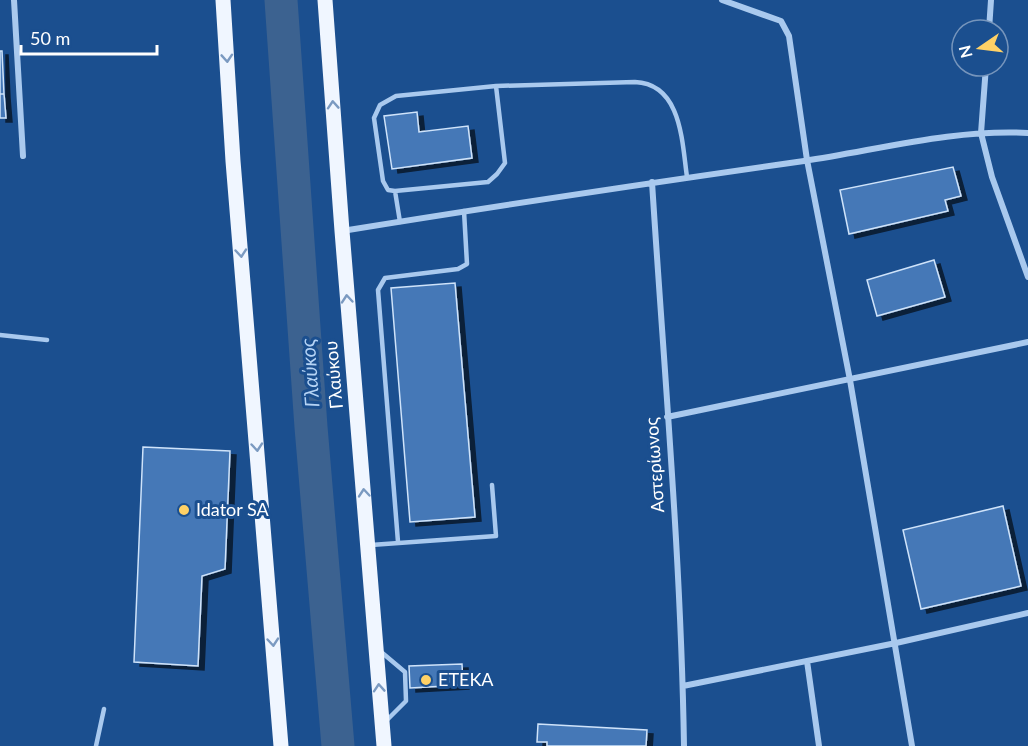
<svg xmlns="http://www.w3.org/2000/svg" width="1028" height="746" font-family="Lato,sans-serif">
  <defs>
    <filter id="shadow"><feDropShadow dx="6" dy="4" stdDeviation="0" flood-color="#0009"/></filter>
  </defs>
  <rect width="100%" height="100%" fill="#1b4f8f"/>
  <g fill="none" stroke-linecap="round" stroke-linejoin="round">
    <path stroke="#3c6290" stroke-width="33" d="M 281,0 L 311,427 L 338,746"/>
  </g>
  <path fill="#4478b7" stroke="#cfe3fa" stroke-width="1.5" filter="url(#shadow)" d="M 0,51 L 2,51 L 4,94 L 0,94 Z
    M 0,94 L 4,94 L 6,118 L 0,118 Z
    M 417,112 L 419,132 L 468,126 L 472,158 L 392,169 L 384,116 Z
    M 953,167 L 961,196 L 945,200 L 948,211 L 849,234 L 840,190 Z
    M 934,260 L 945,297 L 877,316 L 867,280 Z
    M 455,283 L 475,517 L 410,522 L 391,288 Z
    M 143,447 L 230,451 L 225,569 L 202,576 L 198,666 L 134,662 Z
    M 1003,506 L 1021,586 L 921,609 L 903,530 Z
    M 462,664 L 463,685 L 410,688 L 409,666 Z
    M 538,724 L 647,730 L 646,746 L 547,746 L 547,742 L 537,742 Z"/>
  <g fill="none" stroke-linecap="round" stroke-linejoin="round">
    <path stroke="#a9c9ee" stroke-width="4.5" d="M 496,86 L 505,163 L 497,174 L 488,182 L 395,191 L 388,190 L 383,181 L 374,118 L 380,105 L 396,96 Z
      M 496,86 L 635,82 C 682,84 682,143 687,177
      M 395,191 L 400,222
      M 0,335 L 47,340
      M 398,542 L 378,290 L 385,278 L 458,269 L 467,264 L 464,211
      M 371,545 L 496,536 L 492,485
      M 380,651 L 405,672 L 406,701 L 386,721
      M 96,746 L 104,709"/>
    <path stroke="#a9c9ee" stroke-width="6" d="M 14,0 L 23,156
      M 722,0 L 781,21 L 789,36 L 807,160 L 850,380 L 912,746
      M 989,30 L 991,0
      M 986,66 L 981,133 L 992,177 L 1028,277
      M 652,182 C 664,370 681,558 684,746
      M 342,231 C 496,206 650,183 804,161 C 878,150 952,129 1028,133
      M 667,417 L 1028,342
      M 807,661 L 819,746
      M 683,686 L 896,643 L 1028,613"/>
    <path stroke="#f0f6ff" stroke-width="15" d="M 223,0 L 233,161 L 281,746
      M 325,0 L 342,231 L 384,746"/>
  </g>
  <defs><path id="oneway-chevron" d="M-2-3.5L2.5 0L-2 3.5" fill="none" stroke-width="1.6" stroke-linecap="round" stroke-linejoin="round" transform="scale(1.5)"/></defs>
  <g stroke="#7b9ac1">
    <use href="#oneway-chevron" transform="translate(227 58) rotate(86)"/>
    <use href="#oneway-chevron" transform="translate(333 105) rotate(-94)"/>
    <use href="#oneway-chevron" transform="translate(241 253) rotate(85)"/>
    <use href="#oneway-chevron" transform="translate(347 299) rotate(-95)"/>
    <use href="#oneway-chevron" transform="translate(257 447) rotate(85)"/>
    <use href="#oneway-chevron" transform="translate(364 493) rotate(-95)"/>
    <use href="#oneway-chevron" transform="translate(273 642) rotate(85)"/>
    <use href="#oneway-chevron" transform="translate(379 688) rotate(-94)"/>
  </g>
  <g fill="#ffd166" stroke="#1b4f8f" stroke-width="2">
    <circle cx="184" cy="510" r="6"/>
    <circle cx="426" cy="680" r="6"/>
  </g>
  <g text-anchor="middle" stroke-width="6" stroke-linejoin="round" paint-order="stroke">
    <g font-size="18" fill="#fff" stroke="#1b4f8f">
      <text transform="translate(334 375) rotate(-95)" y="6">Γλαύκου</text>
      <text transform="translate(655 465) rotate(-94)" y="6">Αστερίωνος</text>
    </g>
    <g font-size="18" fill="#fff" stroke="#1b4f8f" text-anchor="start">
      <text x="196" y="516">Idator SA</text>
      <text x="438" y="686">ΕΤΕΚΑ</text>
    </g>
    <g font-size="20" font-style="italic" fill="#b5d3f5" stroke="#1b4f8f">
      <text transform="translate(310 373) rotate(-94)" y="7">Γλαύκος</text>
    </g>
  </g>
  <g transform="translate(980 48) rotate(256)"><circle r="28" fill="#1b4f8f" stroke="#7695bc" stroke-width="1.5"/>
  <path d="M0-4.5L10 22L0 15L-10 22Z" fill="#ffd166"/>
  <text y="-9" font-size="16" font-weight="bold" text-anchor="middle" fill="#ffffff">N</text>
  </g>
  <path d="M21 45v9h136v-9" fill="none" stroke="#ffffff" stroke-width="3"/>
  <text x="30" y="45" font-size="18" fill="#ffffff" stroke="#1b4f8f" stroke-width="4.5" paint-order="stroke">50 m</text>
</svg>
